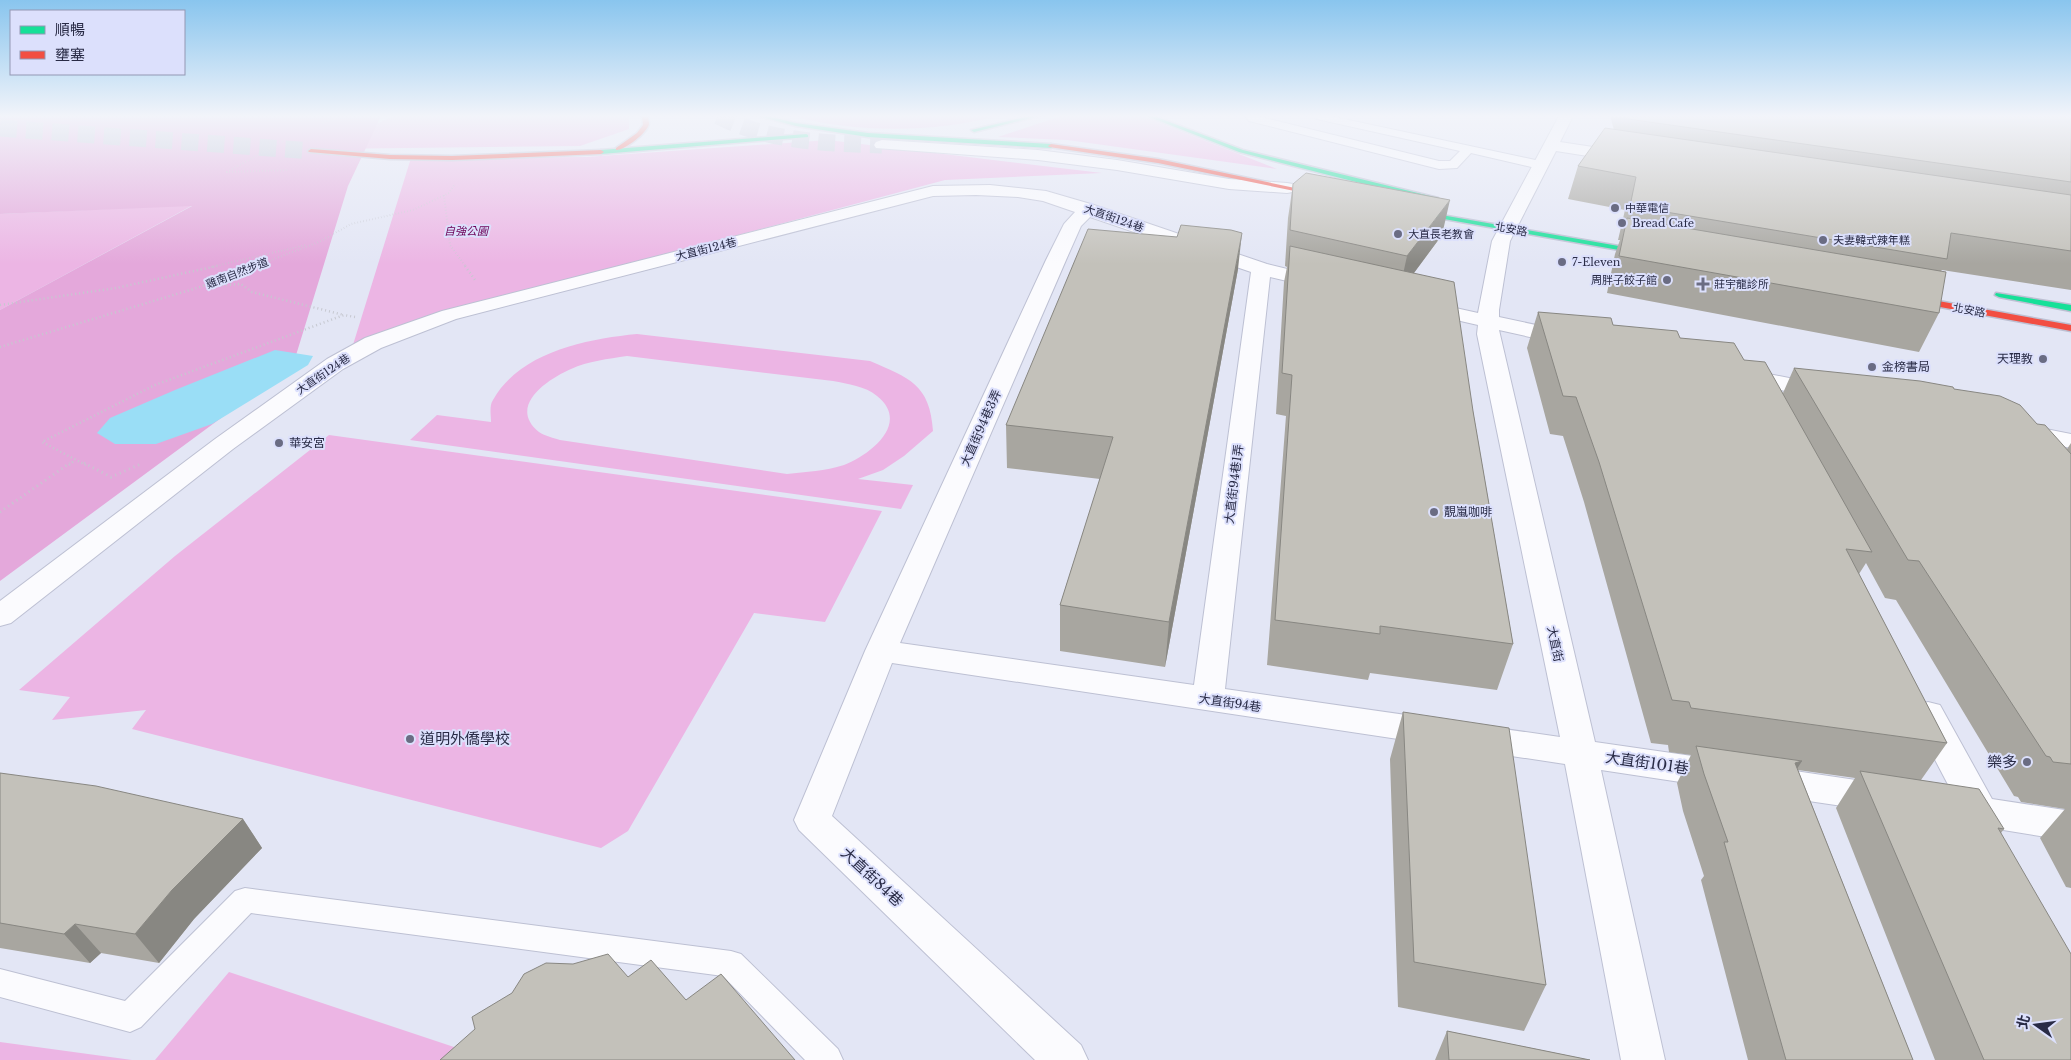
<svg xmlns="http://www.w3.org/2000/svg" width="2071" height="1060" font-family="'Libre Baskerville','Noto Sans TC',serif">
  <rect width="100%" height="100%" fill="#e3e6f5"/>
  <path fill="#ecb5e4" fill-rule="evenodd" d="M 394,116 L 629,116 L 629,129 L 580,146 L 320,149 Z
    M 792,116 L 997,116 C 935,133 854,133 792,116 Z
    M 1061,116 L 1142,116 L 1277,169 L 1067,140 L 998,137 Z
    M 828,140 L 1102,173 L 945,180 L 442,314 L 352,348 L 411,158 L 586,157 Z
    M 193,205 L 0,310 L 0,214 Z
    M 637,334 L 870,361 C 909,378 930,384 933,431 L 904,456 L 883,470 L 858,479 L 913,485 L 901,509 L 410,440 L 437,415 L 491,422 C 491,416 489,405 493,400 C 520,352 586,339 637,334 ZM 627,356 L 833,381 C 848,384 865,386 877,396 C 911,423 870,455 844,465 C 825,471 806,472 787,474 L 560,440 C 554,438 545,436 539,432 C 507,406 548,379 571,369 C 588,361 608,359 627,356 Z
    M 329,435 L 882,511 L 825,622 L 754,613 L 628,831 L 601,848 L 132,729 L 146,710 L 52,720 L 70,697 L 19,690 L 175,556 Z
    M 229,972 L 463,1050 L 453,1060 L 155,1060 Z
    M 0,1042 L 132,1060 L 0,1060 Z"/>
  <path fill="#e4a8db" d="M 0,116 L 381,116 L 348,186 L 293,365 L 0,581 L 0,310 L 192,206 L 0,214 Z"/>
  <path fill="#9adef6" d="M 275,350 L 313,356 L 308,365 L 212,424 L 156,444 L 115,444 L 97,433 L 110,418 L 175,390 Z"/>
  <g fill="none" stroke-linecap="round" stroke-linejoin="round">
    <path stroke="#bec1d2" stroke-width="17" stroke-dasharray="17 9" stroke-linecap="butt" d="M 718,116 C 770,142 825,143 882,145"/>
    <path stroke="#bec1d2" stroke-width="17" stroke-dasharray="17 9" stroke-linecap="butt" d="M 0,128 L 311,151"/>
    <defs>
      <path id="lane" d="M 1247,116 L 1257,116 L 1439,161 L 1450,161 L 1460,151 L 1317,119 L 1312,116 L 1330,116 L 1540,161 L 1546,165 L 1540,169 L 1471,153 L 1457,168 L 1439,169 L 1249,121 L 1246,118 Z
        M 245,888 L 731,951 L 741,954 L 838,1049 L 843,1060 L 805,1060 L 723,976 L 251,913 L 141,1027 L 130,1032 L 0,997 L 0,969 L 125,1001 L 235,891 Z"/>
      <path id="street" d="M 1559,116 L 1573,116 L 1560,142 L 1626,152 L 1632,154 L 1634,157 L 1632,160 L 1626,162 L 1556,151 L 1510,241 L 1499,310 L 1499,317 L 1578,334 L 1581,339 L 1578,344 L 1570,346 L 1499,330 L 1595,742 L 1720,760 L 1732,764 L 1737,774 L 1732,784 L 1720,788 L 1601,770 L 1665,1060 L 1621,1060 L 1565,764 L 892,663 L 832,816 L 1081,1045 L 1088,1060 L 1035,1060 L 799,830 L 794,820 L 865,651 L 1046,260 L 1064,224 L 1075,212 L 1043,201 L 1018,197 L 976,195 L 933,196 L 456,319 L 381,348 L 343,369 L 233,449 L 11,623 L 0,626 L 0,601 L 215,439 L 327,359 L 365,338 L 442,311 L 933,186 L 990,185 L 1046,191 L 1094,205 L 1267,264 L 1328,279 L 1331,283 L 1328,287 L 1321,289 L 1270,277 L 1225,689 L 1560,737 L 1477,334 L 1478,325 L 1417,311 L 1414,307 L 1417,303 L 1424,301 L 1478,313 L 1492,241 ZM 1090,217 L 1251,272 L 1194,685 L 900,643 L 1066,260 L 1081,226 Z
        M 882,140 L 1038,150 L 1117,160 L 1229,179 L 1287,183 L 1293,184 L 1296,188 L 1293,192 L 1287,193 L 1229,189 L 1117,170 L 1038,160 L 876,148 L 874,145 L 876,142 Z
        M 1739,368 L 1824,385 L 1832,387 L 1836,392 L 1832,397 L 1824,399 L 1731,380 L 1728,375 L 1731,370 Z
        M 2021,424 L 2071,434 L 2071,448 L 2012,436 L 2009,431 L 2012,426 Z
        M 1928,702 L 1940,705 L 1992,799 L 2071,811 L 2071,841 L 1997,829 L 1984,834 L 1971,829 L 1969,825 L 1945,819 L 1940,809 L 1945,799 L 1954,796 L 1911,714 L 1916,705 Z
        M 1768,767 L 1883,784 L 1896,788 L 1901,798 L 1896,808 L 1883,812 L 1768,795 L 1756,791 L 1750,781 L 1756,771 Z"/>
      <path id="fast" d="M 758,116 L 767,116 L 796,123 L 868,133 L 1051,144 L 1054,146 L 1051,148 L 868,137 L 796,126 Z
        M 1030,116 L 1039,116 L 974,132 L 971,130 Z
        M 1147,116 L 1154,116 L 1243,150 L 1438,198 L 1434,200 L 1403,194 L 1239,152 Z
        M 806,134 L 808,135 L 808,137 L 601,154 L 598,152 L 601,150 Z
        M 1407,209 L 1653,252 L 1657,254 L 1653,256 L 1410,213 L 1407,213 Z
        M 1996,293 L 2071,305 L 2071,311 L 1999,297 L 1995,295 Z"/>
      <path id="jam" d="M 642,116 L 648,116 C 648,119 649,121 649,124 C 648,132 624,151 616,150 L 616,148 L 637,133 L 643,125 Z
        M 1051,144 L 1158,159 L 1333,196 L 1329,198 L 1158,163 L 1049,147 L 1048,146 Z
        M 311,149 L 390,155 L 452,156 L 601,150 L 604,152 L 601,154 L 452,160 L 390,159 L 309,152 L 308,151 Z
        M 1905,295 L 2071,325 L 2071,331 L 1902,300 L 1901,298 Z"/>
    </defs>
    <use href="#lane" stroke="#bdc0d3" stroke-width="2"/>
    <use href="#street" stroke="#bdc0d3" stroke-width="2"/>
    <use href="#fast" stroke="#bdc0d3" stroke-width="3"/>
    <use href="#jam" stroke="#bdc0d3" stroke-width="3"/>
    <path stroke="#c6c8d0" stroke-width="2" stroke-dasharray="0.5 2.5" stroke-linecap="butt" d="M 323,123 L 340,116
      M 226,172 L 289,170
      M 227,172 L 285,140
      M 444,195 L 450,245 L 466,267
      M 211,267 L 306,245
      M 253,267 L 319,242 L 351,224 L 413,210 L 449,193 L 455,184"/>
    <path stroke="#c6c8d0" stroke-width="2.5" stroke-dasharray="1 3" stroke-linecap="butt" d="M 465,266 L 475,280
      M 206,286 L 241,284 L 252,292 L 344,315
      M 0,305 L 116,288 L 217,266
      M 0,347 L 200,287 L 256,266
      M 69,465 L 75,460
      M 86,465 L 42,442 L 155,385 L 344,315 L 355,317"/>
    <path stroke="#c6c8d0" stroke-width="3" stroke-dasharray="1 4" stroke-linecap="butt" d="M 84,463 L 111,477 L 141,464
      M 0,512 L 70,463"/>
    <use href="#lane" fill="#fbfbfe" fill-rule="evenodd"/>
    <use href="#street" fill="#fbfbfe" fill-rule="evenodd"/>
    <use href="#fast" fill="#16e098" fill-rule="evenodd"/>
    <use href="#jam" fill="#f24e42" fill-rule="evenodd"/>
  </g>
  <path fill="#a8a6a0" d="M 1610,116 L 2071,116 L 2071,290 L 1942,270 L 1941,271 L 1939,313 L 1919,352 L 1607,293 L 1615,254 L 1620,240 L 1618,240 L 1625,210 L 1568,199 L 1578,166 L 1614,130 Z
    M 1293,184 L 1442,235 L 1414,273 L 1473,411 L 1513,644 L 1497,690 L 1370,673 L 1368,680 L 1267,665 L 1286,416 L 1276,414 L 1284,282 L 1287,267 L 1285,266 L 1288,218 Z
    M 1177,237 L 1238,269 L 1165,667 L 1060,651 L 1060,605 L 1100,479 L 1007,468 L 1006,425 Z
    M 1538,312 L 1613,325 L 1680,338 L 1744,360 L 1783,393 L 1794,368 L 1954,389 L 2037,424 L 2067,449 L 2071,443 L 2071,888 L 2066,887 L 2040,838 L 2065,809 L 2021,802 L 2018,797 L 2014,796 L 1896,600 L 1885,598 L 1866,563 L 1859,574 L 1947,743 L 1921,780 L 2004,829 L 2001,833 L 2071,1060 L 1935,1060 L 1836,808 L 1855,778 L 1798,770 L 1913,1060 L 1748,1060 L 1701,880 L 1704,876 L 1683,811 L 1677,783 L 1691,755 L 1669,752 L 1668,745 L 1651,743 L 1584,502 L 1563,436 L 1550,434 L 1527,348 Z
    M 1403,712 L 1546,985 L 1524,1031 L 1398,1007 L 1390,759 Z
    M 0,773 L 243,819 L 262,848 L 194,919 L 159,963 L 101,953 L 90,963 L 0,948 Z
    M 1447,1031 L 1590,1060 L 1435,1060 Z"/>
  <path fill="#888782" d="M 1450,200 L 1442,235 L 1399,293 L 1407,256 Z
    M 1242,233 L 1238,269 L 1165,667 L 1169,622 Z
    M 1802,761 L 1778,799 L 1795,763 Z
    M 243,819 L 262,848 L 194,919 L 159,963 L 135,934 L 172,890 Z
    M 75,924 L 101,953 L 90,963 L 64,934 Z"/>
  <path fill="#c3c1ba" stroke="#888782" d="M 1627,116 L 2071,116 L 2071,182 L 1628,119 Z
    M 1605,128 L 2071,195 L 2071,251 L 1951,233 L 1947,259 L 1630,206 L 1636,177 L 1578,166 Z
    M 1306,173 L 1450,200 L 1407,256 L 1290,230 L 1293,184 Z
    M 1627,218 L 1946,272 L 1939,313 L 1619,256 Z
    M 1181,225 L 1231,230 L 1242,233 L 1169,622 L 1060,605 L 1113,437 L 1006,425 L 1088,229 L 1177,237 Z
    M 1290,246 L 1454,282 L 1473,411 L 1513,644 L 1380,626 L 1380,634 L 1275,620 L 1292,375 L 1282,373 Z
    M 1538,312 L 1611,318 L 1613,325 L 1677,331 L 1680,338 L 1734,343 L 1744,360 L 1765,362 L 1872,552 L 1846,549 L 1947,743 L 1691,708 L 1689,702 L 1672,700 L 1599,462 L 1576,397 L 1563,396 Z
    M 1794,368 L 1920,381 L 1953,387 L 1954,389 L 2000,396 L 2020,405 L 2037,424 L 2045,425 L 2071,454 L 2071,764 L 2053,762 L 2050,757 L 2046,756 L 1919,561 L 1908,560 Z
    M 1403,712 L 1509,728 L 1546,985 L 1414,962 Z
    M 1696,746 L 1802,761 L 1795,763 L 1913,1060 L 1786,1060 L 1724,842 L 1728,842 L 1704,774 Z
    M 1860,771 L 1979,789 L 2004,829 L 1998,828 L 2071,954 L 2071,1060 L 1984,1060 Z
    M 0,773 L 96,786 L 243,819 L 172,890 L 135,934 L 75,924 L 64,934 L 0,923 Z
    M 608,954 L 628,977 L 651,960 L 686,1000 L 721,974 L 795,1060 L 440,1060 L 475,1029 L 472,1017 L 512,993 L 524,974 L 546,963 L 573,964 Z
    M 1447,1031 L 1590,1060 L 1449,1060 Z"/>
  <linearGradient id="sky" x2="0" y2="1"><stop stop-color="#89c5ee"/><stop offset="0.44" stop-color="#f2f4fa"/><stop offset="1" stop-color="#f2f4fa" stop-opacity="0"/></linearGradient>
  <rect width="2071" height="264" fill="url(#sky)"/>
  <g fill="#6a6c83" stroke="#dce0fc" stroke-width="2">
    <circle cx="1615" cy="208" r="5"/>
    <circle cx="1622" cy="223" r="5"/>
    <circle cx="1398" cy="234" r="5"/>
    <circle cx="1823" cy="240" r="5"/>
    <circle cx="1562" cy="262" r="5"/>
    <circle cx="1667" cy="280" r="5"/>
    <path d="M1700.5 276.5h5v5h5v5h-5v5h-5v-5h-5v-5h5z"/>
    <circle cx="2043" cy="359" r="5"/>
    <circle cx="1872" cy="367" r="5"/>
    <circle cx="279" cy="443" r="5"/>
    <circle cx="1434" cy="512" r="5"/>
    <circle cx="410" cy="739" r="5"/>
    <circle cx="2027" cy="762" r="5"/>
  </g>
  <g text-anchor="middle" stroke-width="4" stroke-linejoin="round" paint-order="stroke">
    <g font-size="11" fill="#292b46" stroke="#dce0fc" text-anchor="start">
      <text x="1625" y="212">中華電信</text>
      <text x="1632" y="227">Bread Cafe</text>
      <text x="1408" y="238">大直長老教會</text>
      <text x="1833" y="244">夫妻韓式辣年糕</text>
      <text x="1572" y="266">7-Eleven</text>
      <text x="1657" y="284" text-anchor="end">周胖子餃子館</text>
      <text x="1714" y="288">莊宇龍診所</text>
    </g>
    <g font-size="11" fill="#292b46" stroke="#dce0fc">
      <text transform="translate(1114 218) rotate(19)" y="4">大直街124巷</text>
      <text transform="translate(1511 229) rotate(10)" y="4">北安路</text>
      <text transform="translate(706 249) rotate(-14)" y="4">大直街124巷</text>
      <text transform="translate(237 273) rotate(-21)" y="4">雞南自然步道</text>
      <text transform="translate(1969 310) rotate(10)" y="4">北安路</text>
      <text transform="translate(323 374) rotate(-34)" y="4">大直街124巷</text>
    </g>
    <g font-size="11" font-style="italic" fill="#6c0258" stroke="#dce0fc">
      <text x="466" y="235">自強公園</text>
    </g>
    <g font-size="12" fill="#292b46" stroke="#dce0fc" text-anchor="start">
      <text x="2033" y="363" text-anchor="end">天理教</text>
      <text x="1882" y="371">金榜書局</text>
      <text x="289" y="447">華安宮</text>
      <text x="1444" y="516">靚嵐咖啡</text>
    </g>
    <g font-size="12" fill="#292b46" stroke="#dce0fc">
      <text transform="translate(981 428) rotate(-66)" y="4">大直街94巷3弄</text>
      <text transform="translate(1234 484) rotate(-83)" y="4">大直街94巷1弄</text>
      <text transform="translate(1555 644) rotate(78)" y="4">大直街</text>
      <text transform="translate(1230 703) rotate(8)" y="4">大直街94巷</text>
    </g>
    <g font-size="15" fill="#292b46" stroke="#dce0fc" text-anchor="start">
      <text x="420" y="744">道明外僑學校</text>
      <text x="2017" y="767" text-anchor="end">樂多</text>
    </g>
    <g font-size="15" fill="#292b46" stroke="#dce0fc">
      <text transform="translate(1647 763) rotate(8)" y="5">大直街101巷</text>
      <text transform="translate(872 877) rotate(43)" y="5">大直街84巷</text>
    </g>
  </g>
  <rect x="10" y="10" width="175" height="65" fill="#dce0fc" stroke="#9498b3"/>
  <rect x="20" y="26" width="25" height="8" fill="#16e098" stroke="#9498b3"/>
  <text x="55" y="35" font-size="15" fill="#292b46">順暢</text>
  <rect x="20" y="51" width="25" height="8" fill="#f24e42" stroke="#9498b3"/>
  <text x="55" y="60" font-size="15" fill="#292b46">壅塞</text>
  <g transform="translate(2036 1025) rotate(284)" stroke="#dce0fc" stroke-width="4" paint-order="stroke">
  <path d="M0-4L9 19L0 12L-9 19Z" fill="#292b46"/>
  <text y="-8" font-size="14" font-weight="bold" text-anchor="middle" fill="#292b46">北</text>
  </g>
</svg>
